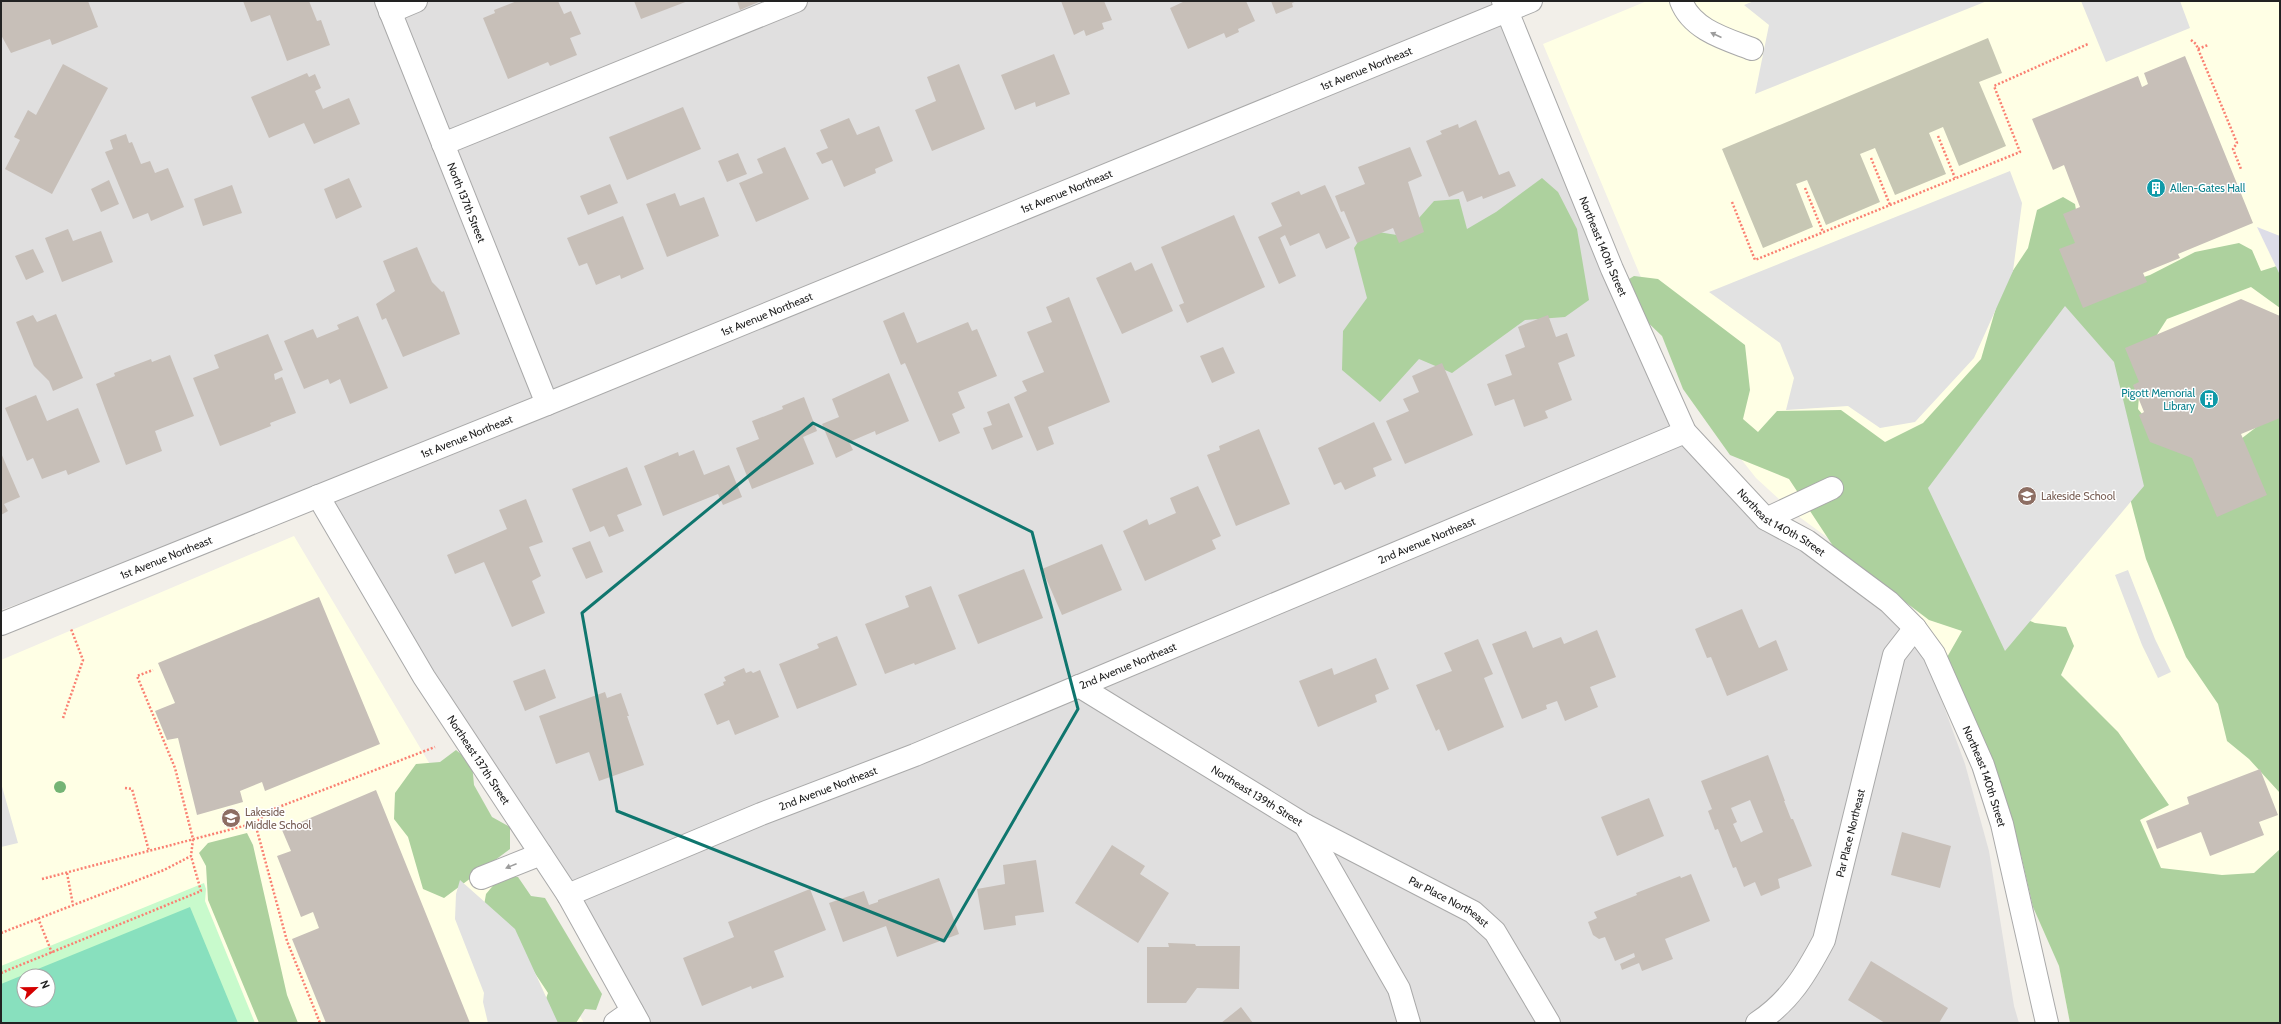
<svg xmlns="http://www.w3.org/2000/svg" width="2281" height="1024" font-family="Cabin,sans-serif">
  <rect width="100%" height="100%" fill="#f2efe9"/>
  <path fill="#e0dfdf" d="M 1,1 L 1531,1 L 1507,11 L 1685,432 L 1766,519 L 1915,628 L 1965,764 L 1989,851 L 2014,1006 L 2019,1023 L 639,1023 L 318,496 L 1,610 Z"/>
  <path fill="#ffffe5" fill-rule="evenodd" d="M 1647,1 L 2280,1 L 2280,1023 L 2070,1023 L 2059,966 L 1961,678 L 1917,612 L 1877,574 L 1794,513 L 1756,478 L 1722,435 L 1656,313 L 1543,44 Z
    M 294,536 L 584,1023 L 1,1023 L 1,660 ZM 24,976 L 48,976 L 48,1000 L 24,1000 Z"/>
  <path fill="#c7c7b4" d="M 1988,38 L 2002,73 L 1979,82 L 2006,146 L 1959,166 L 1943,127 L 1929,133 L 1946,174 L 1895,195 L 1875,148 L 1860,154 L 1880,202 L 1826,225 L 1807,180 L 1796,184 L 1813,227 L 1763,248 L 1722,149 Z"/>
  <path fill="#add19e" d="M 1542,178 L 1558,192 L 1577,229 L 1589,300 L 1565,317 L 1525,320 L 1452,373 L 1419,359 L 1380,402 L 1342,370 L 1343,331 L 1367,298 L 1354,248 L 1366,230 L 1403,236 L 1434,201 L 1459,199 L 1467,229 L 1496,212 Z
    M 2063,197 L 2075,204 L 2077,216 L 2128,282 L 2150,275 L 2195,252 L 2239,243 L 2252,250 L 2261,271 L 2280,265 L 2280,308 L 2251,287 L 2167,319 L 2142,358 L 2138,409 L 2159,435 L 2220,455 L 2280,409 L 2280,793 L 2249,759 L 2227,741 L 2218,704 L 2186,657 L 2146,559 L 2127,487 L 2010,613 L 2035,623 L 2066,627 L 2074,646 L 2061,675 L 2118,732 L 2169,805 L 2140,820 L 2161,868 L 2222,875 L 2254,873 L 2280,849 L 2280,1023 L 2070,1023 L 2059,966 L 2033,907 L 2021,855 L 1960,692 L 1946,659 L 1962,631 L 1929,620 L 1835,549 L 1789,479 L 1730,455 L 1683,389 L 1662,336 L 1640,315 L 1624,282 L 1634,276 L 1658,279 L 1745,345 L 1750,390 L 1743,419 L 1758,432 L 1777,411 L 1841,410 L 1885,442 L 1923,423 L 1981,359 L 2002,287 L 2028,248 L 2037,210 Z
    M 456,750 L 472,763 L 474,785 L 492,817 L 510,827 L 510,849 L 444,898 L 423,889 L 408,837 L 394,819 L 395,793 L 416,764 L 440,762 Z
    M 247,833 L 253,845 L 287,995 L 298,1023 L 259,1023 L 208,900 L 206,866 L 199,853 L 208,843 Z
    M 501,876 L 518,877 L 531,896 L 545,898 L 602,994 L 596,1010 L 585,1009 L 576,1023 L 521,1023 L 544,1004 L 548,993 L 513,940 L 482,917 L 486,894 Z"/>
  <path fill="#c8facc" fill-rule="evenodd" d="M 204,883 L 206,889 L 205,901 L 255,1023 L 1,1023 L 1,966 ZM 24,976 L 48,976 L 48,1000 L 24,1000 Z"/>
  <path fill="#88e0be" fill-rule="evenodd" d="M 190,907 L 238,1023 L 1,1023 L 1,984 ZM 24,976 L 48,976 L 48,1000 L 24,1000 Z"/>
  <path fill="#e2e2e2" d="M 1754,1 L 1987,1 L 1755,94 L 1769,25 L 1744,5 Z
    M 2081,1 L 2180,1 L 2190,28 L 2106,62 Z
    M 2010,171 L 2022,203 L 2013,271 L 1974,358 L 1915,422 L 1880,428 L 1848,406 L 1786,410 L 1794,378 L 1780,343 L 1709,292 Z
    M 2065,306 L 2114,362 L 2144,486 L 2005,651 L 1928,488 Z
    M 2128,570 L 2155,639 L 2171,672 L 2158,678 L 2142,645 L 2115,575 Z
    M 1,783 L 18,843 L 1,847 Z
    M 460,880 L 515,929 L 558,1023 L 488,1023 L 483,1002 L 484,993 L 455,919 L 456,894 Z"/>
  <path fill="#dddde8" d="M 2257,227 L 2280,236 L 2280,275 Z"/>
  <path fill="#c7bfb8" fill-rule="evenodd" d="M 1,1 L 88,1 L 98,27 L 52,45 L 50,39 L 11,53 L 1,35 Z
    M 243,1 L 309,1 L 317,21 L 321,20 L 330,45 L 287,61 L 270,15 L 251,22 Z
    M 517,1 L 558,1 L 564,14 L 571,11 L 581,34 L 570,38 L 577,55 L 550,66 L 548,62 L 508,79 L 483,18 L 495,13 L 494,10 Z
    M 634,1 L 688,1 L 641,19 Z
    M 737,1 L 761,1 L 740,10 Z
    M 1061,1 L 1104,1 L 1112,20 L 1102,23 L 1104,29 L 1086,36 L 1084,30 L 1074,35 Z
    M 1185,1 L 1246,1 L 1255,21 L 1238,29 L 1239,32 L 1226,38 L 1224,33 L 1188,49 L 1170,8 Z
    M 1271,1 L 1297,1 L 1292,3 L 1293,7 L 1276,14 Z
    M 1054,54 L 1070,94 L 1036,107 L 1035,102 L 1015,110 L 1001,75 Z
    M 2185,56 L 2253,223 L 2178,254 L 2180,258 L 2143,273 L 2147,282 L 2083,308 L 2059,249 L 2075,243 L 2063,214 L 2080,207 L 2064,165 L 2053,170 L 2032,119 L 2138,76 L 2142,87 L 2148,84 L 2144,73 Z
    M 63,64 L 108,88 L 52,194 L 5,169 L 20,140 L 14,137 L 28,110 L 36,115 Z
    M 959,64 L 985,129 L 932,151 L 915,110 L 936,101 L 927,77 Z
    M 307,73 L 309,77 L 315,74 L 321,88 L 315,91 L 323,109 L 349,98 L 360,124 L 314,144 L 304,123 L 269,138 L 251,97 Z
    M 683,107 L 701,149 L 627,180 L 609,137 Z
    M 849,118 L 857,135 L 879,126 L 893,161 L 875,169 L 876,173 L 844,187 L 832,160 L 822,164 L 816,153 L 828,148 L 820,130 Z
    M 1476,120 L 1499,175 L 1509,171 L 1516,186 L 1483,199 L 1482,196 L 1467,202 L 1463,191 L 1449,197 L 1426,141 L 1442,134 L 1440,131 L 1458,124 L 1459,128 Z
    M 126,134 L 129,143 L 132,142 L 141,164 L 150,161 L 155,173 L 168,168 L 184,207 L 151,221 L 148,213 L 133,219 L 105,152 L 113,149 L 110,140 Z
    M 785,147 L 809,199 L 756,222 L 739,183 L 763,173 L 757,159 Z
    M 1410,147 L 1422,176 L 1408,182 L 1424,232 L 1399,243 L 1393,228 L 1357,243 L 1344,211 L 1341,212 L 1335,196 L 1365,184 L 1358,167 Z
    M 738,153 L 747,174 L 727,182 L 718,161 Z
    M 349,178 L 362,207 L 336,219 L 324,189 Z
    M 109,180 L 119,204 L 101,212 L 91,189 Z
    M 610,184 L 618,203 L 588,215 L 580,196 Z
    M 232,185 L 242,213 L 203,226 L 194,199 Z
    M 1325,185 L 1350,238 L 1326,249 L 1319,233 L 1290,246 L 1285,235 L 1280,238 L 1296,276 L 1279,284 L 1258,237 L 1282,226 L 1271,203 L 1299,191 L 1301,195 Z
    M 675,193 L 680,206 L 704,197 L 719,236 L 667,257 L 646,204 Z
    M 1234,215 L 1265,287 L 1187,323 L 1179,305 L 1184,303 L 1161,247 Z
    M 623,216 L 644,269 L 621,279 L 620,275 L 596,285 L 587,263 L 579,266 L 567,238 Z
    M 68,229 L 73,241 L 101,231 L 113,262 L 62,282 L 45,238 Z
    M 417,247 L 432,282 L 442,292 L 444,291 L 460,334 L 403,357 L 386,318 L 382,320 L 376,304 L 395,291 L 383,261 Z
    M 33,249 L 44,272 L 26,280 L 15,256 Z
    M 1131,262 L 1135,271 L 1152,263 L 1173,311 L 1122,334 L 1096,278 Z
    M 1069,297 L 1110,402 L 1048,427 L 1054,444 L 1037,451 L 1014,397 L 1027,391 L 1022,381 L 1044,372 L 1027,332 L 1052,322 L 1046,307 Z
    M 2241,299 L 2280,316 L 2280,418 L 2241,434 L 2267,495 L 2217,517 L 2192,458 L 2150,442 L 2139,415 L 2144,412 L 2133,385 L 2139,382 L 2125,348 Z
    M 904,312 L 917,343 L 968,322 L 972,331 L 977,329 L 997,376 L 958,392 L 965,408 L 952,414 L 960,433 L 939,442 L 905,363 L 901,365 L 883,321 Z
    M 56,314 L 83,378 L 53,391 L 49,381 L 34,366 L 16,322 L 33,315 L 37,322 Z
    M 1548,315 L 1556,337 L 1567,333 L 1575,356 L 1558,363 L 1572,400 L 1545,411 L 1548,418 L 1524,427 L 1514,399 L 1495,406 L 1487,384 L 1512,375 L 1505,355 L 1525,347 L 1518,327 Z
    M 358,316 L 388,388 L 350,404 L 340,379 L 330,384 L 328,379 L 304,389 L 284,341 L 313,329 L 317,338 L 339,329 L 337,325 Z
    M 268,334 L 283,370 L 274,374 L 275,380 L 282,377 L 296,413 L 270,423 L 271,426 L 220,446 L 193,378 L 219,368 L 214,355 Z
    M 1223,347 L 1235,373 L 1212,383 L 1200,356 Z
    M 170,355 L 194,416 L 155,431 L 162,451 L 126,465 L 96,384 L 115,376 L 114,373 L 151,359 L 152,362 Z
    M 1442,363 L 1473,435 L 1405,464 L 1386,421 L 1409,411 L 1403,399 L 1419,392 L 1412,376 Z
    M 889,373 L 909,421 L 876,435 L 875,431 L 849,442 L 853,450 L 836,458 L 822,424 L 839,417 L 832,399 Z
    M 36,395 L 47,421 L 78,408 L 100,462 L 68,475 L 66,470 L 42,479 L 33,458 L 27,461 L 5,408 Z
    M 804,397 L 817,431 L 803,437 L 814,464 L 752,489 L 736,448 L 759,439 L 752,421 L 783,409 L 782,406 Z
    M 1009,403 L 1023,437 L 992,450 L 983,428 L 992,425 L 987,412 Z
    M 1374,422 L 1392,460 L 1373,468 L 1376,476 L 1345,490 L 1341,482 L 1334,485 L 1318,448 Z
    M 1259,429 L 1290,504 L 1236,526 L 1207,455 L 1220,450 L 1219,446 Z
    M 694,450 L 704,475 L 729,465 L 742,497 L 723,505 L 718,494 L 663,516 L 644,466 L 678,452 L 679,456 Z
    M 1,453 L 20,497 L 4,504 L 8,511 L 1,515 Z
    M 627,467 L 642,505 L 617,515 L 624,531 L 609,537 L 604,526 L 590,532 L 572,489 Z
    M 1198,486 L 1221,536 L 1212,540 L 1216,549 L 1145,581 L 1123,531 L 1147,519 L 1149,525 L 1176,513 L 1170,498 Z
    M 526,499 L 543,542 L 529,547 L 541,576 L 532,581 L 545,613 L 512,627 L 484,562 L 455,574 L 447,555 L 507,529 L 499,510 Z
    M 590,541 L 603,572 L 586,579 L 572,548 Z
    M 1102,544 L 1122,590 L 1062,615 L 1042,569 Z
    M 1024,569 L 1043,618 L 978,644 L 958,595 Z
    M 931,586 L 956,649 L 915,665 L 914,663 L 885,674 L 865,624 L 909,607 L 905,596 Z
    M 319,597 L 380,744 L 265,791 L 262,782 L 240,791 L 243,802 L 197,815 L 178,738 L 167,740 L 155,711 L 175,703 L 158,663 Z
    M 1742,609 L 1759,648 L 1776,640 L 1788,670 L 1727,696 L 1711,657 L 1707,658 L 1695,629 Z
    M 1597,630 L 1616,677 L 1590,687 L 1598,707 L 1565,721 L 1557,701 L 1546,705 L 1547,709 L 1522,719 L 1492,644 L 1526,631 L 1533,648 L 1561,637 L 1564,644 Z
    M 837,636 L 857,685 L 797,709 L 779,664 L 819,648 L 817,644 Z
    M 1478,639 L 1493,674 L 1484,678 L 1504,727 L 1448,751 L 1439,729 L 1436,731 L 1416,685 L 1452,671 L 1444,653 Z
    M 1376,658 L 1389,689 L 1375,695 L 1377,702 L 1318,727 L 1299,681 L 1332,668 L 1334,675 Z
    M 744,668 L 746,673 L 751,671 L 753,673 L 760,670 L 779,717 L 735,735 L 729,720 L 717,725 L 704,694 L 724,685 L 723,682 L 726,681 L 724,677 Z
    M 545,669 L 556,698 L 525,711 L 513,681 Z
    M 605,692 L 607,698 L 621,693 L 629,716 L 627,716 L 644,765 L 599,781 L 589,752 L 556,764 L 539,716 Z
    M 1768,755 L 1785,801 L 1784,801 L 1791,819 L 1793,819 L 1812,866 L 1778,879 L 1780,888 L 1761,896 L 1755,882 L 1744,887 L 1736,867 L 1733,868 L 1718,829 L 1715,830 L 1708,811 L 1712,809 L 1701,781 ZM 1750,800 L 1763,832 L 1741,842 L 1733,824 L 1737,822 L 1731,808 Z
    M 2260,769 L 2278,815 L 2259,822 L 2264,835 L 2210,856 L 2201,832 L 2157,849 L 2146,821 L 2189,804 L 2187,797 Z
    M 376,790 L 470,1023 L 326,1023 L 292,939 L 319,928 L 313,912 L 301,917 L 277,856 L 291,851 L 282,830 Z
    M 1649,798 L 1664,836 L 1617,856 L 1601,817 Z
    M 1902,832 L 1951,846 L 1940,888 L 1891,875 Z
    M 1112,845 L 1145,866 L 1140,874 L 1169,893 L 1138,943 L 1075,903 Z
    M 1036,860 L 1044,912 L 1015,916 L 1016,925 L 984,930 L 977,889 L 1005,884 L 1003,865 Z
    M 1691,874 L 1710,921 L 1665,939 L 1673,959 L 1642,971 L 1639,963 L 1622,970 L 1620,964 L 1635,957 L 1634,953 L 1615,961 L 1605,937 L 1599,939 L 1593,935 L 1588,922 L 1597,918 L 1594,912 L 1637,895 L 1636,893 L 1680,876 L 1681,878 Z
    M 939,878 L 959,934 L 897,957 L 886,926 L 843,942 L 829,903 L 864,891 L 869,905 L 878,902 L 878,900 Z
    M 810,889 L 826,930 L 774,951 L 784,977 L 752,989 L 751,986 L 702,1006 L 683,958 L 734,937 L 728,922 Z
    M 1168,943 L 1195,944 L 1196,946 L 1240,946 L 1239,989 L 1197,988 L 1186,1003 L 1147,1003 L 1147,947 L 1169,947 Z
    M 1871,961 L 1948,1008 L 1939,1023 L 1885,1023 L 1848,1000 Z
    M 1241,1007 L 1253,1023 L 1221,1023 Z"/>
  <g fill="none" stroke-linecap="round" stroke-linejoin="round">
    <defs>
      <g id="minor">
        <path id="s1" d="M 386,1 L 547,404"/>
        <path id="s2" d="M 1503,1 L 1612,269 L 1685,432 L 1766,519 L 1807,541 L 1889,602 L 1915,628 L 1934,654 L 1983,765 L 2002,824 L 2047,1023"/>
        <path d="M 1681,1 C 1692,30 1726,39 1752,49"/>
        <path d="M 390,12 L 416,1"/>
        <path d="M 443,144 L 796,1"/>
        <path id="s3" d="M 318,496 L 424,677 L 568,895 L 639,1023"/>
        <path d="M 1766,519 L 1832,488"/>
        <path id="s4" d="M 1,624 L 547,404 L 1531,1"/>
        <path id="s5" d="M 1079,686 L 1305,825 L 1399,989 L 1409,1023"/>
        <path id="s6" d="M 1305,825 L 1473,912 L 1495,932 L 1549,1023"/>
        <path d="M 481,878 L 541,854"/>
        <path id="s7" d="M 568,895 L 761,814 L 915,755 L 1685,432"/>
        <path d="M 615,1023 L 632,1011"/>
        <path id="s8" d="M 1757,1023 C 1790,1001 1806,974 1824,940 L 1894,655 L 1915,628"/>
      </g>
    </defs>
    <use href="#minor" stroke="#a9a9a9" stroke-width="24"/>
    <path stroke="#fa8072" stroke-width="2.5" stroke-dasharray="2 2" stroke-linecap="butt" d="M 2191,40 L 2196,44 L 2237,143 L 2233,149 L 2241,169
      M 2198,49 L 2208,45
      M 1938,136 L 1955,178
      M 1871,158 L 1890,205
      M 1805,188 L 1823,232
      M 1732,202 L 1755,260 L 2020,152 L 1994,86 L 2088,44
      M 63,718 L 83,660 L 71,629
      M 125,788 L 132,789 L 149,851
      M 255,823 L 287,941 L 320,1023
      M 67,873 L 73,905
      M 42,879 L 255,823 L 271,810 L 435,747
      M 38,918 L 52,953
      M 1,933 L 164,870 L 191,856 L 193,839 L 175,768 L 137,676 L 153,670
      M 1,973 L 201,891 L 191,856"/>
    <use href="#minor" stroke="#fff" stroke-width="22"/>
  </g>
  <circle fill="#74b475" cx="60" cy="787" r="6"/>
  <defs><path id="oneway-solid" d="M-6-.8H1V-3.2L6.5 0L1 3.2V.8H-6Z"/></defs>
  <g fill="#9c9c9c">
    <use href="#oneway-solid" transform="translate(1716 35) rotate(-156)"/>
    <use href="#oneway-solid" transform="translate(511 866) rotate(158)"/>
  </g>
  <path fill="none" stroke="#0f766e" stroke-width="3" stroke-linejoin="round" d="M 813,423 L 1032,532 L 1078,709 L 944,941 L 617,811 L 582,613 Z"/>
  <defs>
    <symbol id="building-disc" viewBox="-11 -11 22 22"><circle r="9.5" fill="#0f9aa8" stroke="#fff"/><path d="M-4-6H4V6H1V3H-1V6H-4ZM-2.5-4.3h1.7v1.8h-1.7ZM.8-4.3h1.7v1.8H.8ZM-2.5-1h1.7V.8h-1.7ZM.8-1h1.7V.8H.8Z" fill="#fff"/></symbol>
    <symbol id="school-disc" viewBox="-11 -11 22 22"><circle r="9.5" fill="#8d6e63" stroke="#fff"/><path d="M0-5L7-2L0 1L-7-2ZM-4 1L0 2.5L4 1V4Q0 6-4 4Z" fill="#fff"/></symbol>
  </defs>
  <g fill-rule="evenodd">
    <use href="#building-disc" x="2145" y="177" width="22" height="22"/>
    <use href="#building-disc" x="2198" y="388" width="22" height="22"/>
    <use href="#school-disc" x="2016" y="485" width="22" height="22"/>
    <use href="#school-disc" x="220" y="807" width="22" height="22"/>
  </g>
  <g text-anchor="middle" stroke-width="3" stroke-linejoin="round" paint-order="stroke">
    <g font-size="11" fill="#222" stroke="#fff">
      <text dy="4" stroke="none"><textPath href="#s4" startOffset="1474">1st Avenue Northeast</textPath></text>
      <text dy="4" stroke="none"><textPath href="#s4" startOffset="1150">1st Avenue Northeast</textPath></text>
      <text dy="4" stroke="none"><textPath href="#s1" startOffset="217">North 137th Street</textPath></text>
      <text dy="4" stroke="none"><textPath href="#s2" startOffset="265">Northeast 140th Street</textPath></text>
      <text dy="4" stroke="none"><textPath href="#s4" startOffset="826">1st Avenue Northeast</textPath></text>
      <text dy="4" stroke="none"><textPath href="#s4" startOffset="502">1st Avenue Northeast</textPath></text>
      <text dy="4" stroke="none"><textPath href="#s2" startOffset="601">Northeast 140th Street</textPath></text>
      <text dy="4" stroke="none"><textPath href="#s7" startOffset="929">2nd Avenue Northeast</textPath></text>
      <text dy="4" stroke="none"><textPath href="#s4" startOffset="178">1st Avenue Northeast</textPath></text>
      <text dy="4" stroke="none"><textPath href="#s7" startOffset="605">2nd Avenue Northeast</textPath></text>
      <text dy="4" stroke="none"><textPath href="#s3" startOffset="309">Northeast 137th Street</textPath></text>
      <text dy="4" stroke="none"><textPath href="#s2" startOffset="937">Northeast 140th Street</textPath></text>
      <text dy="4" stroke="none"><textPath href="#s7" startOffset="281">2nd Avenue Northeast</textPath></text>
      <text dy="4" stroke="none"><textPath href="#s5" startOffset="209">Northeast 139th Street</textPath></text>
      <text dy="4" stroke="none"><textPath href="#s8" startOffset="218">Par Place Northeast</textPath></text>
      <text dy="4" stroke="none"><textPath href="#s6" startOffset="163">Par Place Northeast</textPath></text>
    </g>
    <g font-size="11" fill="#0d838f" stroke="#fff" text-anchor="start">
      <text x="2170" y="192">Allen-Gates Hall</text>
      <text x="2195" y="397" text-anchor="end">Pigott Memorial<tspan x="2195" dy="13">Library</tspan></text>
    </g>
    <g font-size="11" fill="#785e54" stroke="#fff" text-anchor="start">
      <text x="2041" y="500">Lakeside School</text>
      <text x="245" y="816">Lakeside<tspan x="245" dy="13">Middle School</tspan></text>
    </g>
  </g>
  <rect width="2281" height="1024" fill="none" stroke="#222222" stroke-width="4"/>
  <g transform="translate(36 988) rotate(68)"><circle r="19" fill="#ffffff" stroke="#a7a7a7"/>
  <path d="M0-3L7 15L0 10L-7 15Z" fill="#d40000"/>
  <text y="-6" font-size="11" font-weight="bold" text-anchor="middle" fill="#222222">N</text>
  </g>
</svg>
